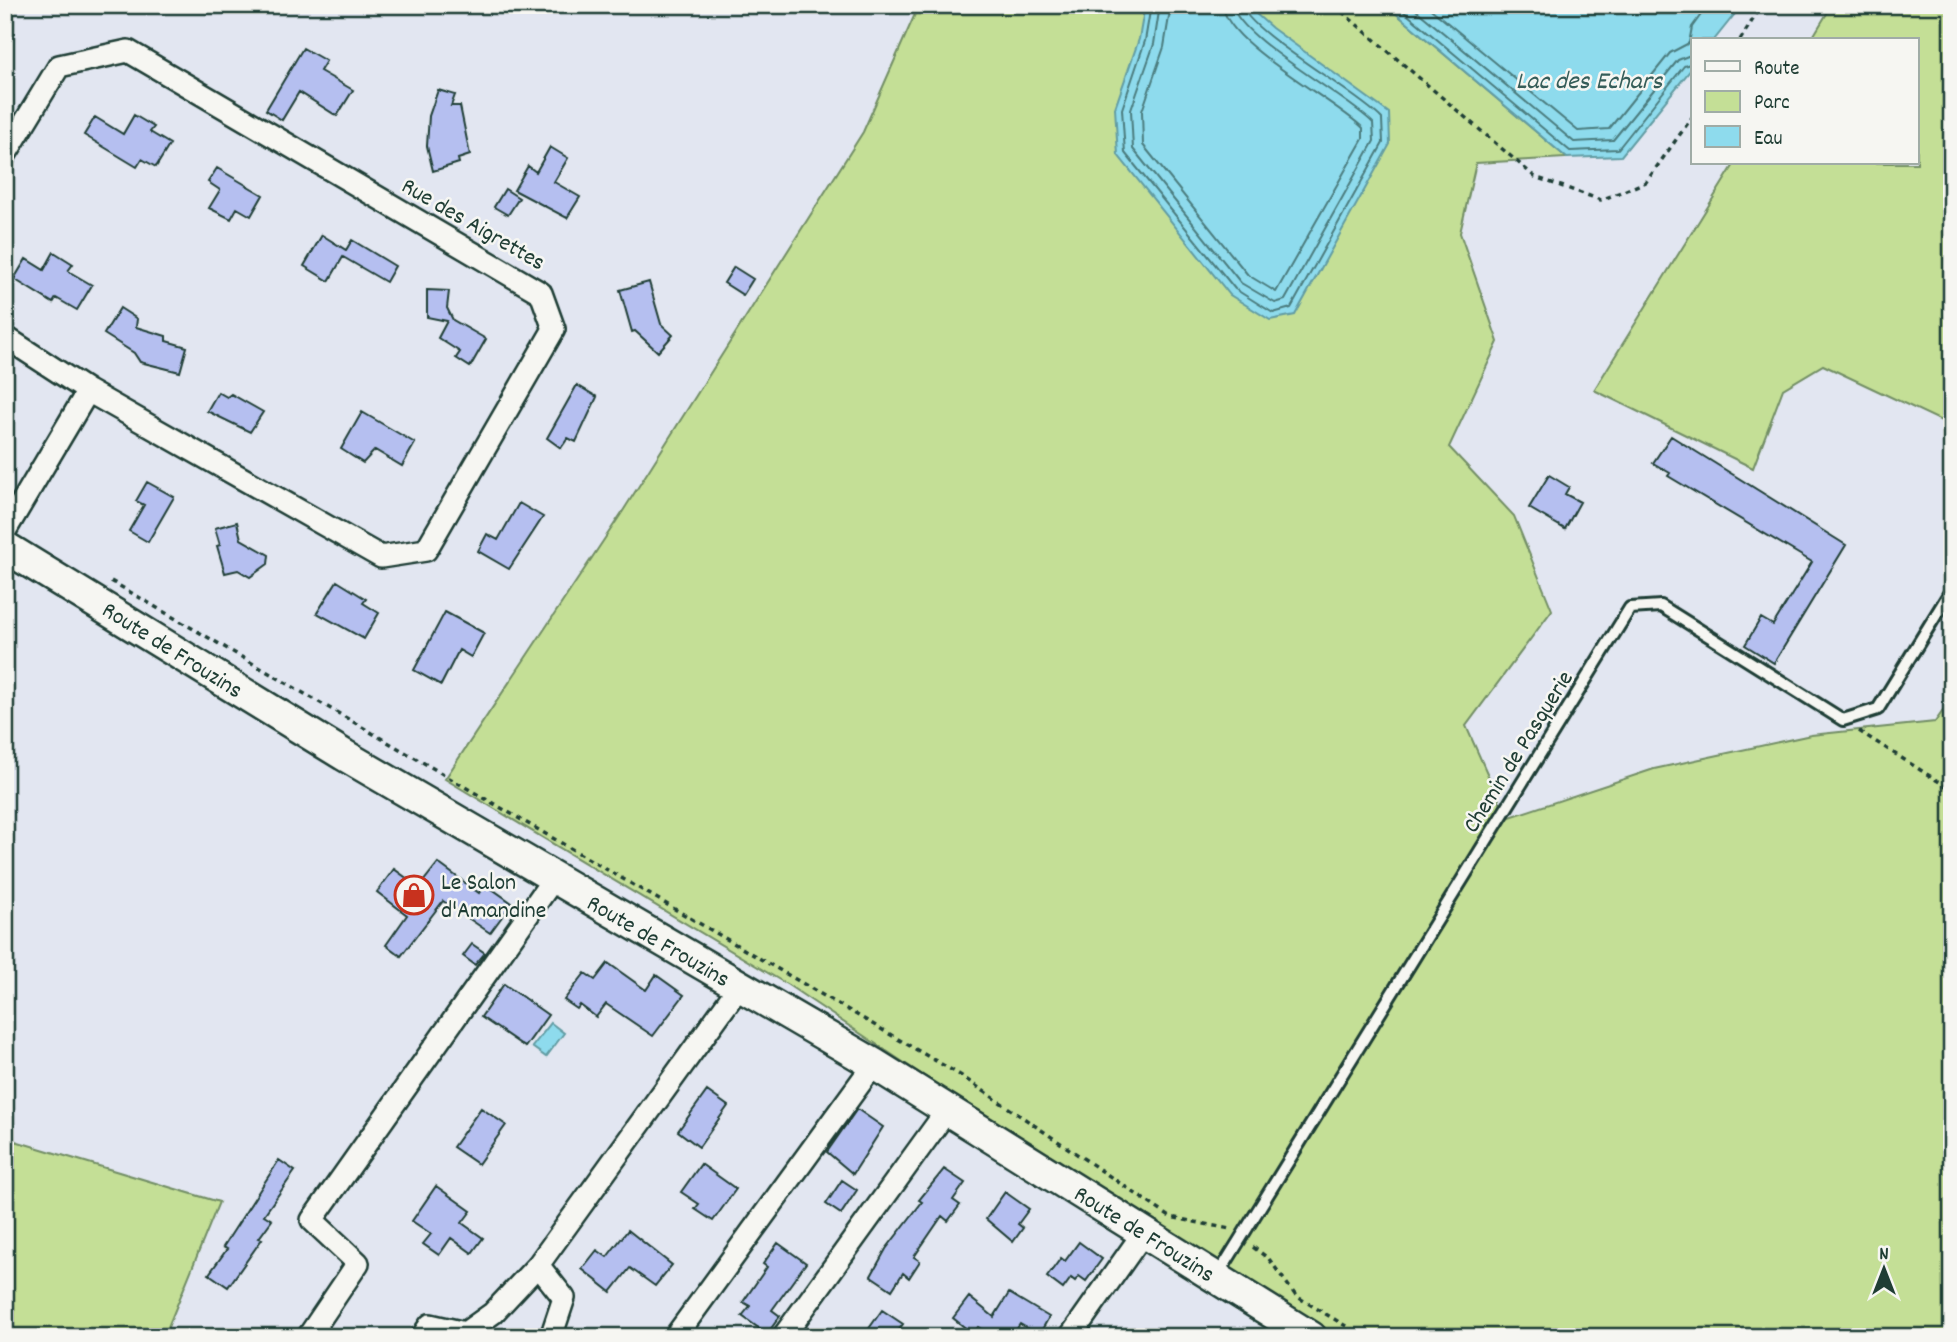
<svg xmlns="http://www.w3.org/2000/svg" width="1957" height="1342" font-family="Dekko,sans-serif">
  <rect width="100%" height="100%" fill="#e2e6f1"/>
  <filter id="ink" filterUnits="userSpaceOnUse"><feTurbulence type="fractalNoise" baseFrequency=".0143" numOctaves="2"/><feDisplacementMap in="SourceGraphic" scale="14" xChannelSelector="R" yChannelSelector="G"/><feConvolveMatrix kernelMatrix="1 2 1 2 8 2 1 2 1" color-interpolation-filters="sRGB"/></filter>
  <g filter="url(#ink)">
    <path fill="#c4df96" stroke="#728e65" stroke-width="2" d="M 919,5 L 1386,5 L 1567,158 L 1476,163 L 1460,233 L 1498,342 L 1449,447 L 1514,516 L 1552,610 L 1466,726 L 1507,818 L 1654,769 L 1811,735 L 1935,722 L 1952,698 L 1952,1337 L 1329,1337 L 1179,1247 L 788,985 L 445,779 L 623,511 L 863,132 Z
      M 1832,5 L 1952,5 L 1952,426 L 1823,365 L 1783,389 L 1753,468 L 1594,390 L 1735,163 L 1917,163 L 1917,40 L 1811,40 Z
      M 5,1138 L 219,1202 L 164,1337 L 5,1337 Z"/>
    <path fill="#8edbed" stroke="#629ca3" stroke-width="2" d="M 1145,5 L 1246,5 L 1272,28 L 1389,113 L 1390,144 L 1295,315 L 1270,320 L 1230,295 L 1118,155 L 1115,108 L 1139,39 Z
      M 1386,5 L 1742,5 L 1714,40 L 1693,40 L 1693,67 L 1621,156 L 1567,158 Z
      M 551,1023 L 564,1033 L 546,1057 L 532,1047 Z"/>
    <g fill="none" stroke-linecap="round" stroke-linejoin="round">
      <path stroke="#4b7c7e" stroke-width="2" d="M 1151,5 L 1145,41 L 1122,109 L 1125,153 L 1235,289 L 1273,313 L 1291,308 L 1383,143 L 1382,119 C 1360,94 1245,30 1242,5
        M 1160,5 L 1154,44 L 1131,110 L 1133,149 L 1241,283 L 1275,303 L 1285,300 L 1374,141 L 1373,123 C 1349,97 1235,36 1233,5
        M 1171,5 L 1164,47 L 1142,111 L 1143,145 L 1248,275 L 1276,292 L 1363,139 L 1363,128 C 1335,100 1224,43 1223,5
        M 1396,5 L 1570,151 L 1618,149 L 1684,66 L 1693,63
        M 1410,5 L 1574,142 L 1613,140 L 1678,60 L 1693,54
        M 1426,5 L 1578,131 L 1609,129 L 1670,53 L 1689,43 L 1692,27 L 1708,5"/>
    </g>
    <path fill="#b5bff0" stroke="#1f3d34" stroke-width="2" d="M 303,48 L 326,61 L 320,71 L 353,90 L 337,116 L 299,92 L 282,120 L 266,110 Z
      M 438,90 L 455,95 L 451,106 L 460,106 L 470,155 L 458,159 L 459,163 L 433,171 L 427,146 L 429,116 Z
      M 134,115 L 154,127 L 150,132 L 170,144 L 156,167 L 142,159 L 137,167 L 84,135 L 95,117 L 123,134 Z
      M 550,147 L 568,158 L 554,182 L 580,197 L 567,218 L 514,190 L 528,166 L 536,172 Z
      M 217,168 L 263,195 L 251,216 L 237,208 L 231,219 L 209,208 L 220,190 L 208,182 Z
      M 505,189 L 519,198 L 508,215 L 494,207 Z
      M 322,235 L 346,250 L 352,240 L 395,266 L 386,282 L 343,257 L 329,281 L 304,266 Z
      M 54,252 L 73,264 L 68,271 L 92,285 L 77,310 L 56,298 L 53,303 L 14,279 L 26,259 L 44,270 Z
      M 734,267 L 753,279 L 743,295 L 724,283 Z
      M 649,282 L 661,324 L 673,335 L 658,352 L 635,331 L 632,332 L 620,290 Z
      M 427,290 L 449,291 L 447,308 L 453,320 L 486,339 L 470,367 L 456,358 L 460,352 L 438,338 L 447,321 L 427,317 Z
      M 120,308 L 137,319 L 136,327 L 166,336 L 166,341 L 187,347 L 180,372 L 140,362 L 134,353 L 104,334 Z
      M 577,385 L 597,397 L 576,442 L 568,438 L 561,448 L 547,438 Z
      M 218,392 L 227,397 L 231,394 L 263,412 L 250,432 L 207,411 Z
      M 362,412 L 415,443 L 402,466 L 375,450 L 363,463 L 341,449 Z
      M 1671,436 L 1846,545 L 1774,663 L 1745,645 L 1761,618 L 1773,625 L 1812,562 L 1668,476 L 1670,473 L 1653,463 Z
      M 1549,475 L 1569,487 L 1565,494 L 1580,502 L 1565,529 L 1529,508 Z
      M 147,482 L 174,497 L 148,542 L 129,531 L 144,505 L 136,501 Z
      M 519,503 L 543,517 L 509,569 L 478,551 L 487,534 L 498,540 Z
      M 237,522 L 241,539 L 269,555 L 268,564 L 250,577 L 238,570 L 225,573 L 217,546 L 220,545 L 215,528 Z
      M 337,581 L 366,599 L 363,603 L 379,613 L 364,639 L 317,613 Z
      M 445,612 L 484,633 L 471,657 L 459,650 L 441,685 L 414,670 Z
      M 438,863 L 479,893 L 485,884 L 512,903 L 490,933 L 443,901 L 401,956 L 386,945 L 407,915 L 377,892 L 394,869 L 419,887 Z
      M 472,944 L 485,953 L 475,965 L 463,956 Z
      M 608,963 L 646,990 L 656,975 L 684,995 L 653,1036 L 606,1004 L 596,1017 L 580,1005 L 577,1009 L 564,1000 L 585,973 L 595,980 Z
      M 504,984 L 548,1015 L 525,1047 L 481,1017 Z
      M 707,1091 L 728,1106 L 699,1147 L 678,1131 Z
      M 481,1108 L 506,1125 L 478,1164 L 453,1147 Z
      M 857,1109 L 883,1127 L 853,1174 L 827,1152 Z
      M 279,1160 L 295,1171 L 264,1215 L 272,1220 L 259,1238 L 262,1239 L 228,1287 L 209,1274 L 227,1249 L 223,1247 Z
      M 701,1164 L 736,1189 L 713,1221 L 695,1209 L 699,1204 L 681,1192 Z
      M 944,1169 L 965,1183 L 953,1200 L 960,1205 L 948,1221 L 942,1216 L 914,1257 L 920,1261 L 909,1278 L 903,1273 L 892,1290 L 871,1276 L 886,1249 L 922,1202 L 919,1200 Z
      M 842,1180 L 857,1190 L 841,1214 L 826,1204 Z
      M 436,1186 L 471,1211 L 462,1223 L 483,1238 L 472,1253 L 451,1238 L 439,1255 L 423,1244 L 431,1234 L 412,1221 Z
      M 1005,1192 L 1029,1209 L 1018,1224 L 1023,1228 L 1013,1242 L 986,1219 Z
      M 628,1230 L 672,1265 L 655,1286 L 630,1268 L 611,1292 L 582,1269 L 597,1250 L 607,1257 Z
      M 1079,1242 L 1102,1259 L 1086,1281 L 1079,1276 L 1075,1281 L 1071,1278 L 1063,1289 L 1047,1277 L 1061,1258 L 1065,1261 Z
      M 778,1243 L 806,1263 L 772,1310 L 780,1316 L 767,1334 L 742,1316 L 750,1306 L 743,1302 L 767,1267 L 763,1264 Z
      M 1009,1293 L 1049,1317 L 1039,1335 L 1020,1324 L 1014,1333 L 1018,1337 L 995,1337 L 978,1327 L 973,1334 L 953,1318 L 969,1297 L 994,1317 Z
      M 882,1310 L 903,1324 L 894,1337 L 863,1337 Z"/>
    <g fill="none" stroke-linecap="round" stroke-linejoin="round">
      <defs>
        <path id="service" d="M 1218,1275 L 1630,608 L 1661,606 L 1843,720 L 1878,709 L 1952,589"/>
        <path id="minor" d="M 5,155 L 59,66 L 128,51 L 541,293 L 554,329 L 426,550 L 381,557 L 88,391 L 5,337
          M 5,531 L 88,391
          M 538,1265 L 564,1298 L 551,1337
          M 308,1337 L 358,1263 L 312,1220 L 554,878
          M 422,1337 L 430,1325 L 465,1333 L 493,1313 L 538,1265 L 739,987
          M 675,1337 L 874,1064
          M 783,1337 L 948,1109
          M 1070,1337 L 1144,1232"/>
        <path id="secondary" d="M 5,547 L 344,755 L 874,1064 L 1311,1337"/>
      </defs>
      <use href="#service" stroke="#1f3d34" stroke-width="16"/>
      <use href="#minor" stroke="#1f3d34" stroke-width="26"/>
      <use href="#secondary" stroke="#1f3d34" stroke-width="35"/>
      <path stroke="#1f3d34" stroke-width="3.5" stroke-dasharray="5 5" stroke-linecap="butt" d="M 1334,5 L 1535,177 L 1601,200 L 1646,182 L 1693,116
        M 1740,40 L 1762,5
        M 111,581 L 960,1075 L 1170,1217 L 1230,1229
        M 1859,731 L 1952,790
        M 1253,1247 L 1269,1259 L 1296,1296 L 1364,1337"/>
      <use href="#service" stroke="#f6f6f2" stroke-width="10"/>
      <use href="#minor" stroke="#f6f6f2" stroke-width="21"/>
      <use href="#secondary" stroke="#f6f6f2" stroke-width="30"/>
    </g>
  </g>
  <defs>
    <symbol id="shop-ring" viewBox="-11 -11 22 22"><circle r="9.5" fill="#f6f6f2" stroke="#c8321e" stroke-width="1.5"/><path d="M-5-2.5h2.3a2.7 3.5 0 0 1 5.4 0H5L5.5 6h-11ZM-1.5-2.5h3a1.5 2.3 0 0 0-3 0Z" fill="#c8321e"/></symbol>
  </defs>
  <g fill-rule="evenodd">
    <use href="#shop-ring" x="392" y="873" width="44" height="44"/>
  </g>
  <g text-anchor="middle" stroke-width="5" stroke-linejoin="round" paint-order="stroke">
    <g font-size="24" fill="#1f3d34" stroke="#f6f6f2">
      <text transform="translate(474 223) rotate(30)" y="8">Rue des Aigrettes</text>
      <text transform="translate(173 649) rotate(32)" y="8">Route de Frouzins</text>
      <text transform="translate(1517 751) rotate(-58)" y="8">Chemin de Pasquerie</text>
      <text transform="translate(659 940) rotate(30)" y="8">Route de Frouzins</text>
      <text transform="translate(1145 1233) rotate(32)" y="8">Route de Frouzins</text>
    </g>
    <g font-size="24" fill="#1f3d34" stroke="#f6f6f2" text-anchor="start">
      <text x="441" y="889">Le Salon<tspan x="441" dy="28">d'Amandine</tspan></text>
    </g>
    <g font-size="26" font-style="italic" fill="#355d59" stroke="#f6f6f2">
      <text x="1589" y="88">Lac des Echars</text>
    </g>
  </g>
  <rect width="1957" height="1342" fill="none" stroke="#f6f6f2" stroke-width="28"/>
  <rect x="14" y="14" width="1929" height="1314" fill="none" stroke="#1f3d34" stroke-width="2.5" filter="url(#ink)"/>
  <rect x="1691" y="38" width="228" height="126" fill="#f6f6f2" stroke="#a0aca6" stroke-width="2"/>
  <rect x="1705" y="61" width="35" height="10" fill="#f6f6f2" stroke="#a0aca6" stroke-width="2"/>
  <text x="1754" y="74" font-size="21" fill="#1f3d34">Route</text>
  <rect x="1705" y="91" width="35" height="21" fill="#c4df96" stroke="#a0aca6" stroke-width="2"/>
  <text x="1754" y="108" font-size="21" fill="#1f3d34">Parc</text>
  <rect x="1705" y="126" width="35" height="21" fill="#8edbed" stroke="#a0aca6" stroke-width="2"/>
  <text x="1754" y="144" font-size="21" fill="#1f3d34">Eau</text>
  <g transform="translate(1884 1269)" stroke="#f6f6f2" stroke-width="5" paint-order="stroke">
  <path d="M0-5L12 26L0 18L-12 26Z" fill="#1f3d34"/>
  <text y="-10" font-size="19" font-weight="bold" text-anchor="middle" fill="#1f3d34">N</text>
  </g>
</svg>
